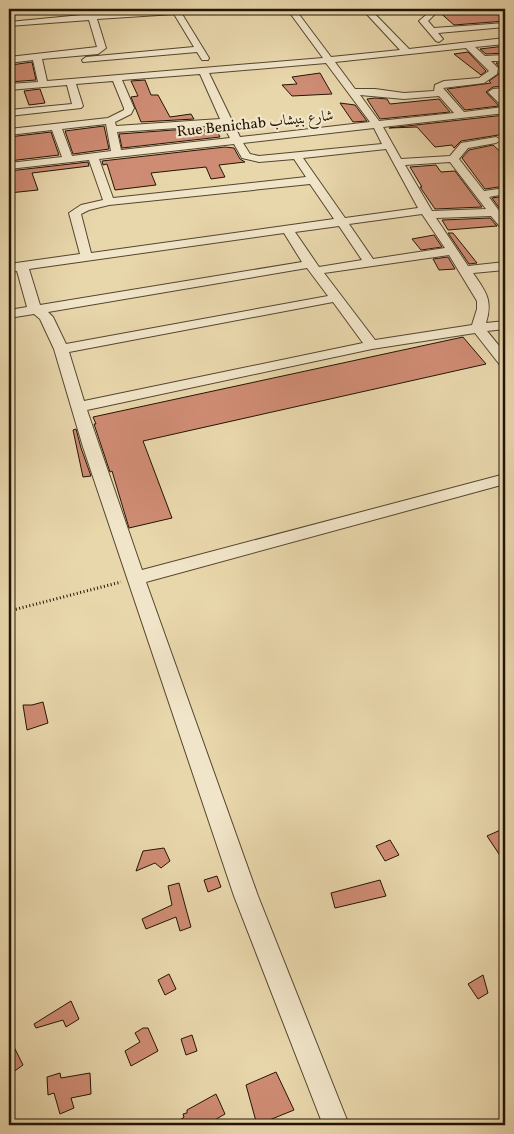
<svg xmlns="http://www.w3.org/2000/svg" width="514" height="1134" font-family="Vollkorn,Amiri,serif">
  <rect width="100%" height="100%" fill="#e9d7ac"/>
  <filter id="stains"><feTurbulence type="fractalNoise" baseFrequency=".004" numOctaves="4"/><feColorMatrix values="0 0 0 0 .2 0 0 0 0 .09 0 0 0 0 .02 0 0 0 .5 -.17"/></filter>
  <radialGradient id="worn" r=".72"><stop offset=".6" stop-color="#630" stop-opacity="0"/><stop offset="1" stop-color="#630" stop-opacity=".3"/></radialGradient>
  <path fill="#cf8c74" stroke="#221505" d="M 436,9 L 505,9 L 505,21 L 454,25 Z
    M 505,46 L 505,53 L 486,54 L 480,49 Z
    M 468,52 L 486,71 L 481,75 L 454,54 Z
    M 32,62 L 36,80 L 9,82 L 11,65 Z
    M 496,63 L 505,63 L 505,86 L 493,87 L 486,92 L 499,106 L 465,110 L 447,89 L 491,83 L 489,81 L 499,74 L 500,68 Z
    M 320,73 L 332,94 L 292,96 L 282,85 L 297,84 L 292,77 Z
    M 145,80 L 151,95 L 158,95 L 170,117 L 191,114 L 194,119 L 141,122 L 131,97 L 138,96 L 131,81 Z
    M 40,89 L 45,103 L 29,105 L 24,91 Z
    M 375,98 L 387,99 L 390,104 L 439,99 L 450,112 L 380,119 L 367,99 Z
    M 340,103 L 355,105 L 367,121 L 353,122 Z
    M 505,115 L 505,134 L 461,141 L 454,148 L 452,145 L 435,147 L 417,127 L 389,128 Z
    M 104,126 L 109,149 L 73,154 L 65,131 Z
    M 201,128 L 204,129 L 204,132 L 217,131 L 220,137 L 122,148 L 119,134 Z
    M 51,132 L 59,155 L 9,161 L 9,137 Z
    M 493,145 L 505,156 L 505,186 L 485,189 L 462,158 L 469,150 Z
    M 225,147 L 234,148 L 240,159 L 245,162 L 219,165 L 225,177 L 211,179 L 206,167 L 151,173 L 156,185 L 115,190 L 107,164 L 103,165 L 102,161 Z
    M 88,162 L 89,166 L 32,173 L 38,190 L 9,193 L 9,171 Z
    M 436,165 L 441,172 L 455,171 L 482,207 L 435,209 L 420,187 L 422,187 L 410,167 Z
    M 505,196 L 505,216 L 492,198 Z
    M 490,218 L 497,226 L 448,230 L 442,220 Z
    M 448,233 L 453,233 L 477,263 L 469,264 Z
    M 434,235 L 442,247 L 421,250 L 412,239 Z
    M 448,257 L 455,269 L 439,270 L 433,259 Z
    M 463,337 L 486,364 L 143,441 L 172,518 L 129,528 L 112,471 L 110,472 L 94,424 L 96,424 L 93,417 Z
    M 76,429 L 81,448 L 91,476 L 83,477 L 73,430 Z
    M 43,702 L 48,723 L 27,730 L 23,705 L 32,705 Z
    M 505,828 L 505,863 L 487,836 Z
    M 390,840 L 399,855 L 385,861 L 376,846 Z
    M 164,848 L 170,861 L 161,868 L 155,863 L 136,871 L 143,851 Z
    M 217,876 L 221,887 L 208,892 L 204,880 Z
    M 380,880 L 386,896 L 335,908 L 331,893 Z
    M 179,883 L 191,927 L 180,931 L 176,917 L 146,929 L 142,919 L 172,905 L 168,886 Z
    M 169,974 L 176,989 L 165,995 L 158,980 Z
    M 483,975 L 488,993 L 478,999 L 468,984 Z
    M 71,1001 L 79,1019 L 66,1027 L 63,1020 L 36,1028 L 34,1024 Z
    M 143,1028 L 148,1028 L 158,1051 L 131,1066 L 125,1051 L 140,1042 L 135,1033 Z
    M 192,1035 L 197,1051 L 186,1055 L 181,1039 Z
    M 9,1037 L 23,1065 L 9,1075 Z
    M 276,1072 L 294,1110 L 257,1125 L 246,1085 Z
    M 60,1073 L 61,1078 L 90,1073 L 91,1094 L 71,1098 L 74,1108 L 60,1114 L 54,1093 L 48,1095 L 47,1077 Z
    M 216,1094 L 225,1114 L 206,1125 L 174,1125 L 184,1117 L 183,1114 L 187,1113 L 187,1110 Z"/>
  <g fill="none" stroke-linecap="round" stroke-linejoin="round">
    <defs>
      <path id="street" d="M 187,9 L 223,9 L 219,11 L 182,14 L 209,58 L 208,60 L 202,60 L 197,52 L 83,62 L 82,60 L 86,57 L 194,47 L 174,14 L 97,19 L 106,48 L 98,54 L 42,59 L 47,81 L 323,58 L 287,9 L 295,9 L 331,57 L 400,50 L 362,9 L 370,9 L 409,49 L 505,38 L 505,44 L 475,47 L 485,56 L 505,55 L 505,61 L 491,61 L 498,68 L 497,74 L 484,83 L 443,88 L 464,112 L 503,107 L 488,92 L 493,89 L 505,88 L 505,94 L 500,94 L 505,100 L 505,113 L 383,127 L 401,159 L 450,156 L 461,143 L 496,137 L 501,140 L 496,143 L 468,148 L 459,159 L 484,191 L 505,188 L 505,194 L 489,197 L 505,219 L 505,229 L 501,228 L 491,216 L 436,218 L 468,266 L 505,262 L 505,270 L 473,273 C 486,292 493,300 486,323 L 505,321 L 505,329 L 487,331 L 505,353 L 505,366 L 500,365 L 475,333 L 372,349 L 87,410 L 142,570 L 505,474 L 505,484 L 146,582 L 258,896 L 349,1125 L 323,1125 L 234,896 L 83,447 L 54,349 L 40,319 L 34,314 L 9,318 L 9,310 L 27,307 L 17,271 L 9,272 L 9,264 L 80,254 L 69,213 L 81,205 L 103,200 L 89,160 L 9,169 L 9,163 L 62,157 L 52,130 L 9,135 L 9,129 L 108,118 L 124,110 L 124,108 L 113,81 L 76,84 L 83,106 L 81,108 L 9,116 L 9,110 L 72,104 L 67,85 L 9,90 L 9,84 L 38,82 L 33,60 L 9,63 L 9,57 L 97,47 L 89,20 L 9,26 L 9,22 L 92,14 ZM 466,48 L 489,71 L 479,78 L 444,81 L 435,85 L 434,91 L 404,93 L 375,89 L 355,89 L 335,62 ZM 326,63 L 370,122 L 240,137 L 209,73 ZM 200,74 L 220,119 L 116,126 L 115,122 L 131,114 L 134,108 L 122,80 ZM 360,95 L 404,99 L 439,96 L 454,113 L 379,121 ZM 106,124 L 111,151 L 72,156 L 62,129 ZM 223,125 L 230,138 L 121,150 L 117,132 ZM 374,128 L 382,144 L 259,156 L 250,154 L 243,143 ZM 234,144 L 242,158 L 259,162 L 294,159 L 306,177 L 113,198 L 99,159 ZM 386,149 L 418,208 L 345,218 L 303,158 ZM 450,162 L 486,209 L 432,211 L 405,165 ZM 310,184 L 334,219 L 91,253 L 81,214 L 89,210 L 109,205 ZM 422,214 L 445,248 L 373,259 L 349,224 ZM 339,226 L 362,260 L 319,267 L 295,232 ZM 284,233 L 302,262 L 40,305 L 29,269 ZM 449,255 L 477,301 L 477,309 L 472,325 L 375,340 L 324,273 ZM 307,268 L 328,296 L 66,344 L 53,317 L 48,312 ZM 333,302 L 363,343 L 84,401 L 69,352 Z
        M 422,9 L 430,9 L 434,15 L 428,21 L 434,28 L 505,23 L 505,27 L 438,33 L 443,39 L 439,42 L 436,41 L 419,21 L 426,15 Z"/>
    </defs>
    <use href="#street" stroke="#54462f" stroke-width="2"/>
    <path stroke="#221505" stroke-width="3" stroke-dasharray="1 2.5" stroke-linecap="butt" d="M 9,611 L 121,582"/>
    <use href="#street" fill="#f1e5c9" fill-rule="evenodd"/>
  </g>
  <g text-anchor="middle" stroke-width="4.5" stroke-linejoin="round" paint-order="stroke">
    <g font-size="15" fill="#221505" stroke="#f1e5c9">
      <text transform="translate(255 123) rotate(-6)" y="5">Rue Benichab شارع بنيشاب</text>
    </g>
  </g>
  <rect width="514" height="1134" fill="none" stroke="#e9d7ac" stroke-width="30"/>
  <rect x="10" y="10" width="494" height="1114" fill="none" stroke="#221505" stroke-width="2.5"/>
  <rect x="15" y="15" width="484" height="1104" fill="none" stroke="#221505"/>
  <rect width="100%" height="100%" filter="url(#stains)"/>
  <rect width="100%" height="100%" fill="url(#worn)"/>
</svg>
